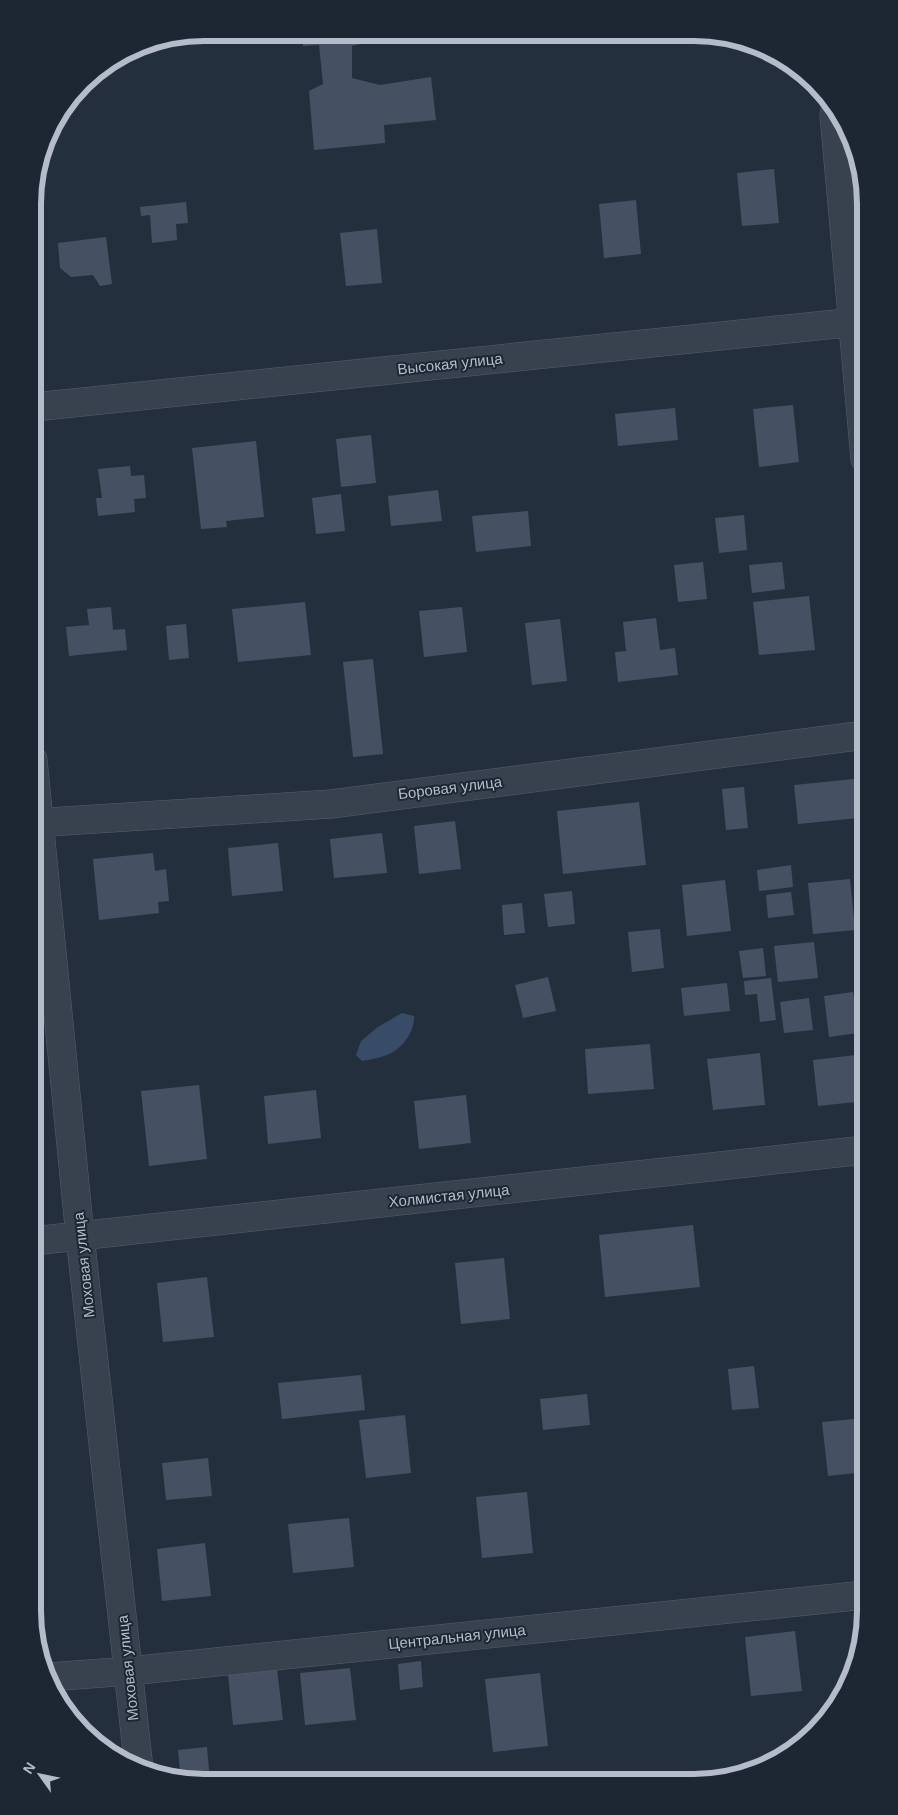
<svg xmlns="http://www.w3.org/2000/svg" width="898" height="1815" font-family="Helvetica,sans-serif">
  <rect width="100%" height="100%" fill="#242f3e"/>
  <path fill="#394c67" d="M 402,1013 L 414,1016 C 415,1028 407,1042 396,1050 C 387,1057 372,1059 362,1061 L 356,1055 L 361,1041 L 378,1027 Z"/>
  <path fill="#455162" d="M 302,33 L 385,34 L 385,38 L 352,46 L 352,78 L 380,85 L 431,77 L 436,120 L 384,125 L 385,143 L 314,150 L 309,91 L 323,84 L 319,45 L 303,46 Z
    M 774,169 L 779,223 L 742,226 L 737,173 Z
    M 636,200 L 641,254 L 604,258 L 599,204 Z
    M 186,202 L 188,223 L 176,224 L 177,240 L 152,243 L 150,215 L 141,216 L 140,207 Z
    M 377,229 L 382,283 L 346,286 L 340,233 Z
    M 106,237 L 112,284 L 100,286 L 93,275 L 71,277 L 60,268 L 58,243 Z
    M 793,405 L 799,462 L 759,467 L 753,409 Z
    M 675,408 L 678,440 L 618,446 L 615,414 Z
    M 371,435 L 376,483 L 341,487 L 336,439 Z
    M 256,441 L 264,517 L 226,521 L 227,527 L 201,529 L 192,448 Z
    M 130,466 L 131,476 L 144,475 L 146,498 L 134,499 L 135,512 L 98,516 L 96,498 L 102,498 L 98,469 Z
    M 438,490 L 442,521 L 391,526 L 388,496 Z
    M 341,494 L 345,531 L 316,534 L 312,498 Z
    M 528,511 L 531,546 L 476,552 L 472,516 Z
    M 744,515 L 747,550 L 719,553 L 715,518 Z
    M 703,562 L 707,599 L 678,602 L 674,565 Z
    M 782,562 L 785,589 L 752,593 L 749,565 Z
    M 809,596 L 815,650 L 759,655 L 753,602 Z
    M 305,602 L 311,655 L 238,662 L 232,609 Z
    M 111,607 L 113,630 L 125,629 L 127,650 L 69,656 L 66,627 L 89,625 L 87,609 Z
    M 462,607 L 467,652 L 424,657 L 419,611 Z
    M 656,618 L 660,650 L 675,648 L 678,675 L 618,682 L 615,652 L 626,651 L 623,622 Z
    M 560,619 L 567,681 L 532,685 L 525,623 Z
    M 186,624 L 189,658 L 169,660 L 166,626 Z
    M 373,659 L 383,754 L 353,757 L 343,662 Z
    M 854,779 L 858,818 L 798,824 L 794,785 Z
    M 744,787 L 748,828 L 726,830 L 722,789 Z
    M 639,802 L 646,865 L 563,874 L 557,811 Z
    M 455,821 L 461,869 L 419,874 L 414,826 Z
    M 382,833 L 387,873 L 334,878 L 330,839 Z
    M 278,843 L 283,891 L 232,896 L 228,848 Z
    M 153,853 L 155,871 L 166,869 L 169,901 L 158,902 L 159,913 L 99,920 L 93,859 Z
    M 791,865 L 793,887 L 759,891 L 757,870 Z
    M 850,879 L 855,930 L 813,934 L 808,883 Z
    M 725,880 L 731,931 L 687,936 L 682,885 Z
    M 572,891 L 575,924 L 548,927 L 544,894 Z
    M 791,892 L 794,915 L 768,918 L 766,895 Z
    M 522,903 L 525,933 L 504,935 L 502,905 Z
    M 660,929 L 664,968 L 632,972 L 628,932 Z
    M 814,942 L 818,978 L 778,982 L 774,946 Z
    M 763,948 L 766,976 L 743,978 L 739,951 Z
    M 548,977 L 556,1011 L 523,1018 L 515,985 Z
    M 771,978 L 776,1020 L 760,1022 L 757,994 L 745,995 L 744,981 Z
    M 727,983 L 730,1011 L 684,1016 L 681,988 Z
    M 853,992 L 858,1033 L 829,1037 L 824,996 Z
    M 809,998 L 813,1030 L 784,1033 L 780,1002 Z
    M 650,1044 L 654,1089 L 588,1094 L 585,1049 Z
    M 760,1053 L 765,1105 L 713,1110 L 707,1059 Z
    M 865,1054 L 865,1101 L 818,1106 L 813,1060 Z
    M 199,1085 L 207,1159 L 149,1166 L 141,1091 Z
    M 316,1090 L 321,1138 L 268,1144 L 264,1096 Z
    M 466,1095 L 471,1143 L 419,1149 L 414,1101 Z
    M 693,1225 L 700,1287 L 605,1297 L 599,1235 Z
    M 504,1258 L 510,1319 L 461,1324 L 455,1263 Z
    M 207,1277 L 214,1337 L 163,1342 L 157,1283 Z
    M 754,1366 L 759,1408 L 732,1410 L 728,1369 Z
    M 361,1375 L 365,1410 L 282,1419 L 278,1383 Z
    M 587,1394 L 590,1425 L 543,1430 L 540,1399 Z
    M 405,1415 L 411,1473 L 366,1478 L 359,1420 Z
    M 865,1418 L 865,1472 L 828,1476 L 822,1422 Z
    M 208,1458 L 212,1496 L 166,1500 L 162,1463 Z
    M 527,1492 L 533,1553 L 482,1558 L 476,1497 Z
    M 349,1518 L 354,1567 L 293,1573 L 288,1524 Z
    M 205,1543 L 211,1596 L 162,1601 L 157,1549 Z
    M 795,1631 L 802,1691 L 751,1696 L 745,1637 Z
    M 421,1661 L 423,1687 L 400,1690 L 398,1664 Z
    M 350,1668 L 356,1720 L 305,1725 L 300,1673 Z
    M 277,1669 L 283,1720 L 233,1725 L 228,1674 Z
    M 540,1673 L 548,1746 L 493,1752 L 485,1679 Z
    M 207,1747 L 210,1781 L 181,1781 L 178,1750 Z"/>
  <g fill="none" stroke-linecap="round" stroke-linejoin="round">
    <defs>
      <path id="street" d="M 834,115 L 865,459
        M 34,407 L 865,321
        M 33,760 L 80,1236 L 139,1769
        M 33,823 L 331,804 L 865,735
        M 33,1241 L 865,1150
        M 49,1677 L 129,1671 L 865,1595"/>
    </defs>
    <use href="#street" stroke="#565f6c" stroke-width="29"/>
    <use href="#street" stroke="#38414e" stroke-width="28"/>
  </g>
  <g text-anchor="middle" stroke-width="4" stroke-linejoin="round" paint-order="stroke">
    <g font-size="15" fill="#b4bcc9" stroke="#1d2633">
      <text transform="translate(450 364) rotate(-6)" y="5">Высокая улица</text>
      <text transform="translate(450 788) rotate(-7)" y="5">Боровая улица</text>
      <text transform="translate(449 1196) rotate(-6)" y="5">Холмистая улица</text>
      <text transform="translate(84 1265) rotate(-96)" y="5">Моховая улица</text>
      <text transform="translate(457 1637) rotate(-6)" y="5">Центральная улица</text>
      <text transform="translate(128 1668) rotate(-96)" y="5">Моховая улица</text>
    </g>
  </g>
  <path d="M0 0H898V1815H0ZM204 41H694A163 163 0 0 1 857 204V1611A163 163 0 0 1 694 1774H204A163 163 0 0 1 41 1611V204A163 163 0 0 1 204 41Z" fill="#1d2633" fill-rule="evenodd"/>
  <path fill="none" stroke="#b4bcc9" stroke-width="6" d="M204 41H694A163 163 0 0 1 857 204V1611A163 163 0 0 1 694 1774H204A163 163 0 0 1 41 1611V204A163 163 0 0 1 204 41Z"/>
  <g transform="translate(40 1775) rotate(303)" stroke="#1d2633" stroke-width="4" paint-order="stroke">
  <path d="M0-4L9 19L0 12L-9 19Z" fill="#b4bcc9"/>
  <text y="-8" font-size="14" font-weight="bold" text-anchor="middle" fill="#b4bcc9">N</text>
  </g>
</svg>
